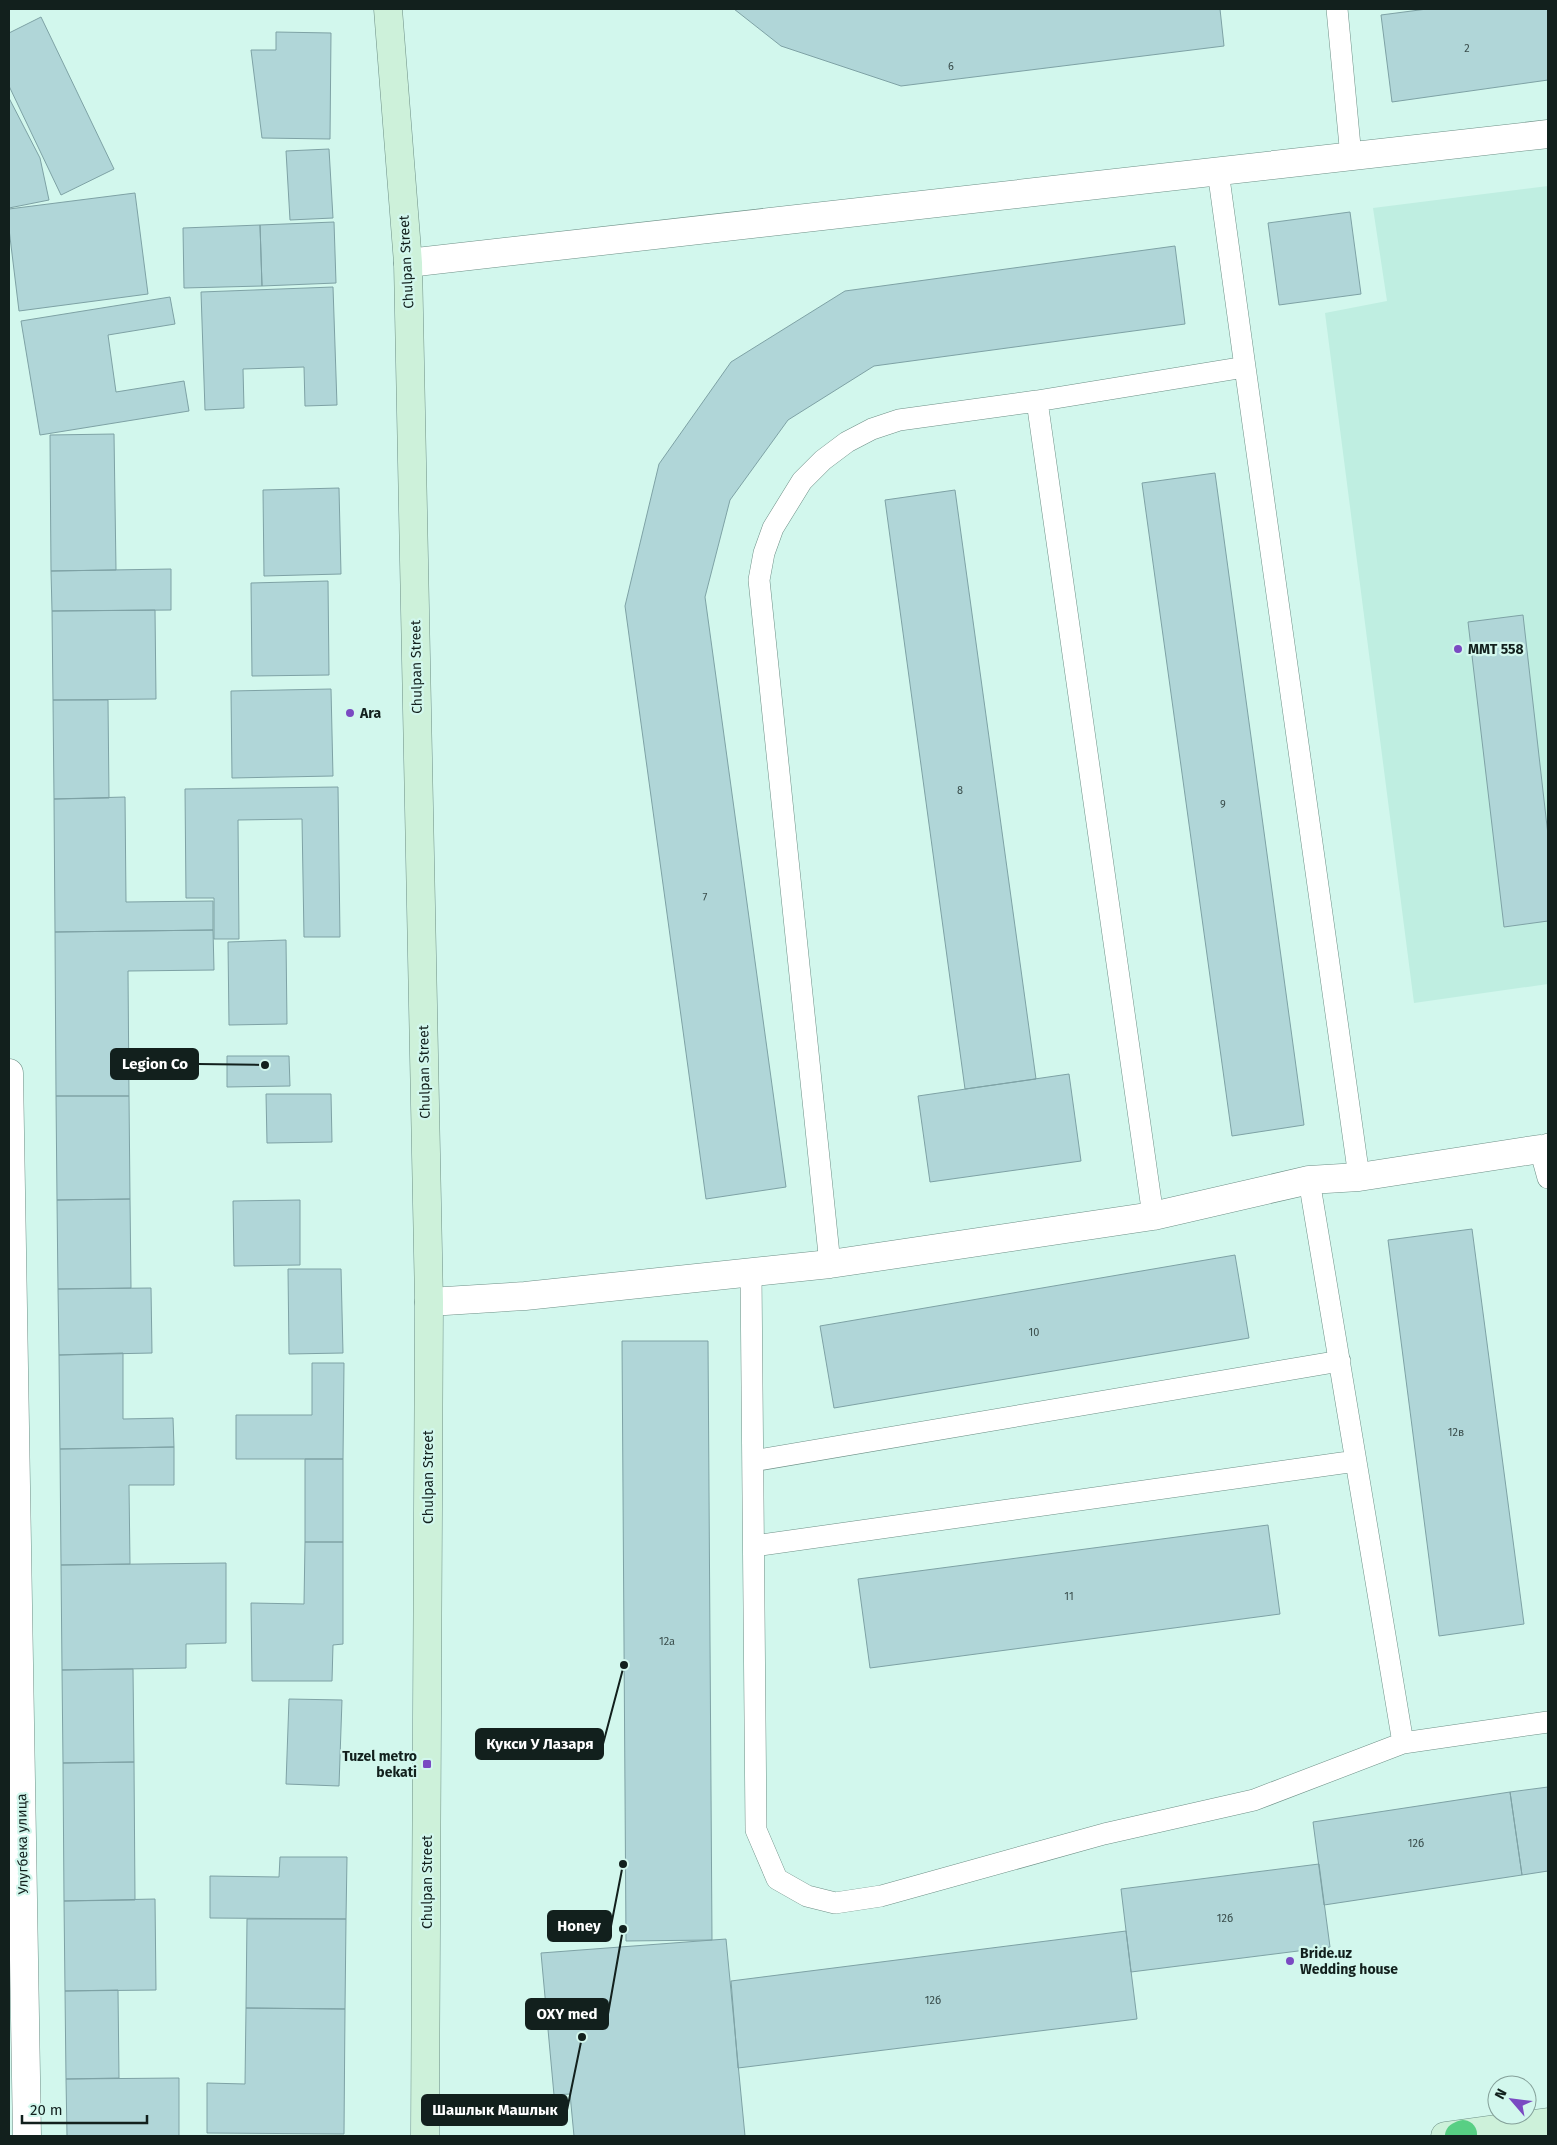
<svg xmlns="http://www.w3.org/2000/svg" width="1557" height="2145" font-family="'Fira Sans',sans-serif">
  <rect width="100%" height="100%" fill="#d2f7ed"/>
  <path fill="#bfeee1" d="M 1548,186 L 1548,984 L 1414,1003 L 1325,313 L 1387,301 L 1373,208 Z"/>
  <path fill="#b0d6d8" stroke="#7ea2a5" d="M 734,9 L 1220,9 L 1224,46 L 901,86 L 781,46 Z
    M 1427,9 L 1548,9 L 1548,80 L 1392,102 L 1381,15 Z
    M 41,17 L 114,169 L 61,195 L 9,86 L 9,33 Z
    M 276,32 L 331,33 L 330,139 L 262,138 L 251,50 L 276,50 Z
    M 9,98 L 40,158 L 49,200 L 9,208 Z
    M 329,149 L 333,218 L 290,220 L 286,151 Z
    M 135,193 L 148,294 L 19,311 L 9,229 L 9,209 Z
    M 1350,212 L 1361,294 L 1279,305 L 1268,223 Z
    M 334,222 L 336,283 L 262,286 L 260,225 Z
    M 260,225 L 262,286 L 184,288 L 183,228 Z
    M 1175,246 L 1185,324 L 874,366 L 788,420 L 730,500 L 705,597 L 786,1187 L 706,1199 L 625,606 L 659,464 L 731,362 L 845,291 Z
    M 333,287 L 337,405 L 305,406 L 304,367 L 243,369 L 244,408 L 205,410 L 201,292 Z
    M 170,297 L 175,324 L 108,335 L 116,392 L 184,381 L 189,411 L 40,435 L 21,321 Z
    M 114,434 L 116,570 L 51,571 L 50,435 Z
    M 1215,473 L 1304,1125 L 1232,1136 L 1142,483 Z
    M 339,488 L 341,574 L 264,576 L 263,490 Z
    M 955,490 L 1036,1079 L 965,1089 L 885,500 Z
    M 171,569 L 171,610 L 52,611 L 51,571 Z
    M 328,581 L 329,675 L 252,676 L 251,583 Z
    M 155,610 L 156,699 L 53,700 L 52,611 Z
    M 1523,615 L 1548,835 L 1548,921 L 1504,927 L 1468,622 Z
    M 331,689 L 333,776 L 232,778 L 231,691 Z
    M 53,700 L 108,700 L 109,798 L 54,799 Z
    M 338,787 L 340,937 L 304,937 L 302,819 L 238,820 L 239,939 L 214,939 L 214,898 L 186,898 L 185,789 Z
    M 125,797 L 126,902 L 213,901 L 213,930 L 55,932 L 54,799 Z
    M 213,930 L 214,970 L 128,971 L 129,1096 L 56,1096 L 55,932 Z
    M 286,940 L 287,1024 L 229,1025 L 228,942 Z
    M 227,1056 L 289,1056 L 290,1086 L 227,1087 Z
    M 1069,1074 L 1081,1161 L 930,1182 L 918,1096 Z
    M 266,1094 L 331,1094 L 332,1142 L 267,1143 Z
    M 56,1096 L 129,1096 L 130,1199 L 57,1200 Z
    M 130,1199 L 131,1288 L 58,1289 L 57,1200 Z
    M 300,1200 L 300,1265 L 234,1266 L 233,1201 Z
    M 1472,1229 L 1524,1624 L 1439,1636 L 1388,1240 Z
    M 1235,1255 L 1249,1338 L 834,1408 L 820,1326 Z
    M 288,1269 L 341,1269 L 343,1353 L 289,1354 Z
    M 151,1288 L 152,1353 L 59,1355 L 58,1289 Z
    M 622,1341 L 708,1341 L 712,1940 L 626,1941 Z
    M 123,1353 L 123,1419 L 173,1418 L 174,1447 L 60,1449 L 59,1355 Z
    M 312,1363 L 344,1363 L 343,1459 L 236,1459 L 236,1415 L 312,1415 Z
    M 174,1447 L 174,1485 L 129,1485 L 130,1564 L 61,1565 L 60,1449 Z
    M 305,1459 L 343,1459 L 343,1542 L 305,1542 Z
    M 1268,1525 L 1280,1614 L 870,1668 L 858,1579 Z
    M 305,1542 L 343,1542 L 343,1644 L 333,1645 L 332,1681 L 252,1681 L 251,1603 L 304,1604 Z
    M 226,1563 L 226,1643 L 186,1644 L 186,1668 L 62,1670 L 61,1565 Z
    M 133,1669 L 134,1762 L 63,1763 L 62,1670 Z
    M 289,1699 L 342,1700 L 339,1786 L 286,1784 Z
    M 134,1762 L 135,1900 L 64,1901 L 63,1763 Z
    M 1548,1787 L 1548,1871 L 1522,1875 L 1510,1792 Z
    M 1510,1792 L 1522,1875 L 1324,1905 L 1313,1822 Z
    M 280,1857 L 347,1857 L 346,1919 L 210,1918 L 210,1876 L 279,1877 Z
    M 1319,1864 L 1330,1947 L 1131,1972 L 1121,1889 Z
    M 155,1899 L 156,1990 L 65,1991 L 64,1901 Z
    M 247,1919 L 346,1919 L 345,2009 L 246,2008 Z
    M 1126,1931 L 1137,2019 L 738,2068 L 731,1981 Z
    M 726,1939 L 745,2136 L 574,2136 L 570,2094 L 554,2095 L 541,1953 Z
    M 118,1990 L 119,2078 L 66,2079 L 65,1991 Z
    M 246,2008 L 345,2009 L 344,2134 L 207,2133 L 207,2083 L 245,2084 Z
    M 179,2078 L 179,2136 L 67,2136 L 66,2079 Z"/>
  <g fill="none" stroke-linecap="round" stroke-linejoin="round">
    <defs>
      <path id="lane" d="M 1337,9 L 1351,157
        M 1245,367 L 1359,1177
        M 1037,401 L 1153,1216
        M 1548,1144 L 1540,1149 L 1548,1178
        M 1309,1180 L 1403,1743
        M 830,1264 L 759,580 L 764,553 L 773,528 L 802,481 L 823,460 L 847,442 L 872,429 L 899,420 L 1037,401 L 1245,367 L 1218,171
        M 751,1273 L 756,1830 L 777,1879 L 807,1896 L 835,1903 L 881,1896 L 1104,1834 L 1254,1800 L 1403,1743 L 1548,1722
        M 753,1461 L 1340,1361
        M 754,1546 L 1356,1461"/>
      <path id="street" d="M 408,263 L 1548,134
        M 9,1073 L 27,2136
        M 429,1302 L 525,1296 L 830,1264 L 1153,1216 L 1309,1180 L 1359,1177 L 1540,1149"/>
      <path id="secondary" d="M 388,9 L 408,263 L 429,1302 L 425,2136
        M 1445,2136 L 1548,2122"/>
      <path id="highway" d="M 1459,2136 L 1463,2134"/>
    </defs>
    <use href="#lane" stroke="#6e9087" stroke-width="22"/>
    <use href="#street" stroke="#6e9087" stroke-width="29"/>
    <use href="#secondary" stroke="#6e9087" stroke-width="29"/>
    <use href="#highway" stroke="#409260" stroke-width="29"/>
    <use href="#lane" stroke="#fff" stroke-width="21"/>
    <use href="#street" stroke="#fff" stroke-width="28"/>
    <use href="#secondary" stroke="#cdf1da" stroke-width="28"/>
    <use href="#highway" stroke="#58cf84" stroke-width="28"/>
  </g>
  <g fill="#7a4ac2" stroke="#d2f7ed" stroke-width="2">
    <circle cx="1458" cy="649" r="5"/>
    <circle cx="350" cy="713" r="5"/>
    <rect x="422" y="1759" width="10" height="10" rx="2.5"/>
    <circle cx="1290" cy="1961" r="5"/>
  </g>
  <g text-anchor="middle" stroke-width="4.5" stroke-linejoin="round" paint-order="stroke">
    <g font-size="11" fill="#3a4e4c">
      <text x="1467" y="52">2</text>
      <text x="951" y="70">6</text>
      <text x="960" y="794">8</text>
      <text x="1223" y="808">9</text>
      <text x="705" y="901">7</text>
      <text x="1034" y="1336">10</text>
      <text x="1456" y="1436">12в</text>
      <text x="1069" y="1600">11</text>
      <text x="667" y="1645">12а</text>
      <text x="1416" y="1847">12б</text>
      <text x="1225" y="1922">12б</text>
      <text x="933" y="2004">12б</text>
    </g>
    <g font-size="14" fill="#12201d" stroke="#d2f7ed">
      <text transform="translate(406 262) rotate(-93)" y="5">Chulpan Street</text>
      <text transform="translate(416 667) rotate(-91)" y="5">Chulpan Street</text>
      <text transform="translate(424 1072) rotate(-91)" y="5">Chulpan Street</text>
      <text transform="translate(428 1477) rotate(-90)" y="5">Chulpan Street</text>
      <text transform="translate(22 1844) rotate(-91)" y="5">Улугбека улица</text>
      <text transform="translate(427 1882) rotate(-90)" y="5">Chulpan Street</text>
    </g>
    <g font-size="14" font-weight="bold" fill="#12201d" stroke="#d2f7ed" text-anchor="start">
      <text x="1468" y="654">MMT 558</text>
      <text x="360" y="718">Ara</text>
      <text x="417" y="1761" text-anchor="end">Tuzel metro<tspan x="417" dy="16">bekati</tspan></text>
      <text x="1300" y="1958">Bride.uz<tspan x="1300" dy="16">Wedding house</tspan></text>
    </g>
  </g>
  <path fill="none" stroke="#12201d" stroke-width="2" d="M265 1065L198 1064M624 1665L603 1744M623 1864L611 1926M623 1929L608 2014M582 2037L567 2110"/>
  <g fill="#12201d" stroke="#d2f7ed" stroke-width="2">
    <circle cx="265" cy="1065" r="5"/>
    <circle cx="624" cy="1665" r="5"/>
    <circle cx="623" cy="1864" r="5"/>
    <circle cx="623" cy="1929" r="5"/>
    <circle cx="582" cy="2037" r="5"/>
  </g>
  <g fill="#12201d" stroke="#12201d" stroke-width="2">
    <rect x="111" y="1049" width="87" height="30" rx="5"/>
    <rect x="476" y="1729" width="127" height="30" rx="5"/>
    <rect x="548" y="1911" width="63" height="30" rx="5"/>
    <rect x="526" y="1999" width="82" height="30" rx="5"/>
    <rect x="422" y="2095" width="145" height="30" rx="5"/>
  </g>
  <g font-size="15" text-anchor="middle" font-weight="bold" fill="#fff">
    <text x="155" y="1069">Legion Co</text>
    <text x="540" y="1749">Кукси У Лазаря</text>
    <text x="579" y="1931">Honey</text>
    <text x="567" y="2019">OXY med</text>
    <text x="495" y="2115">Шашлык Машлык</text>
  </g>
  <rect width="1557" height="2145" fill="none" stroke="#12201d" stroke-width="20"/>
  <g transform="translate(1512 2100) rotate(298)"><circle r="24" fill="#d2f7ed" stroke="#85a19a"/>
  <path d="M0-4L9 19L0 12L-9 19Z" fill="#7a4ac2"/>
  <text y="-8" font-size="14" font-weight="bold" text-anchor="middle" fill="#12201d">N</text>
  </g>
  <path d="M22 2115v8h125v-8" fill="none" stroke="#12201d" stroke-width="2.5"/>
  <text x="30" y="2115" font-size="15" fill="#12201d" stroke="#d2f7ed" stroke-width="4" paint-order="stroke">20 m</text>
</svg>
